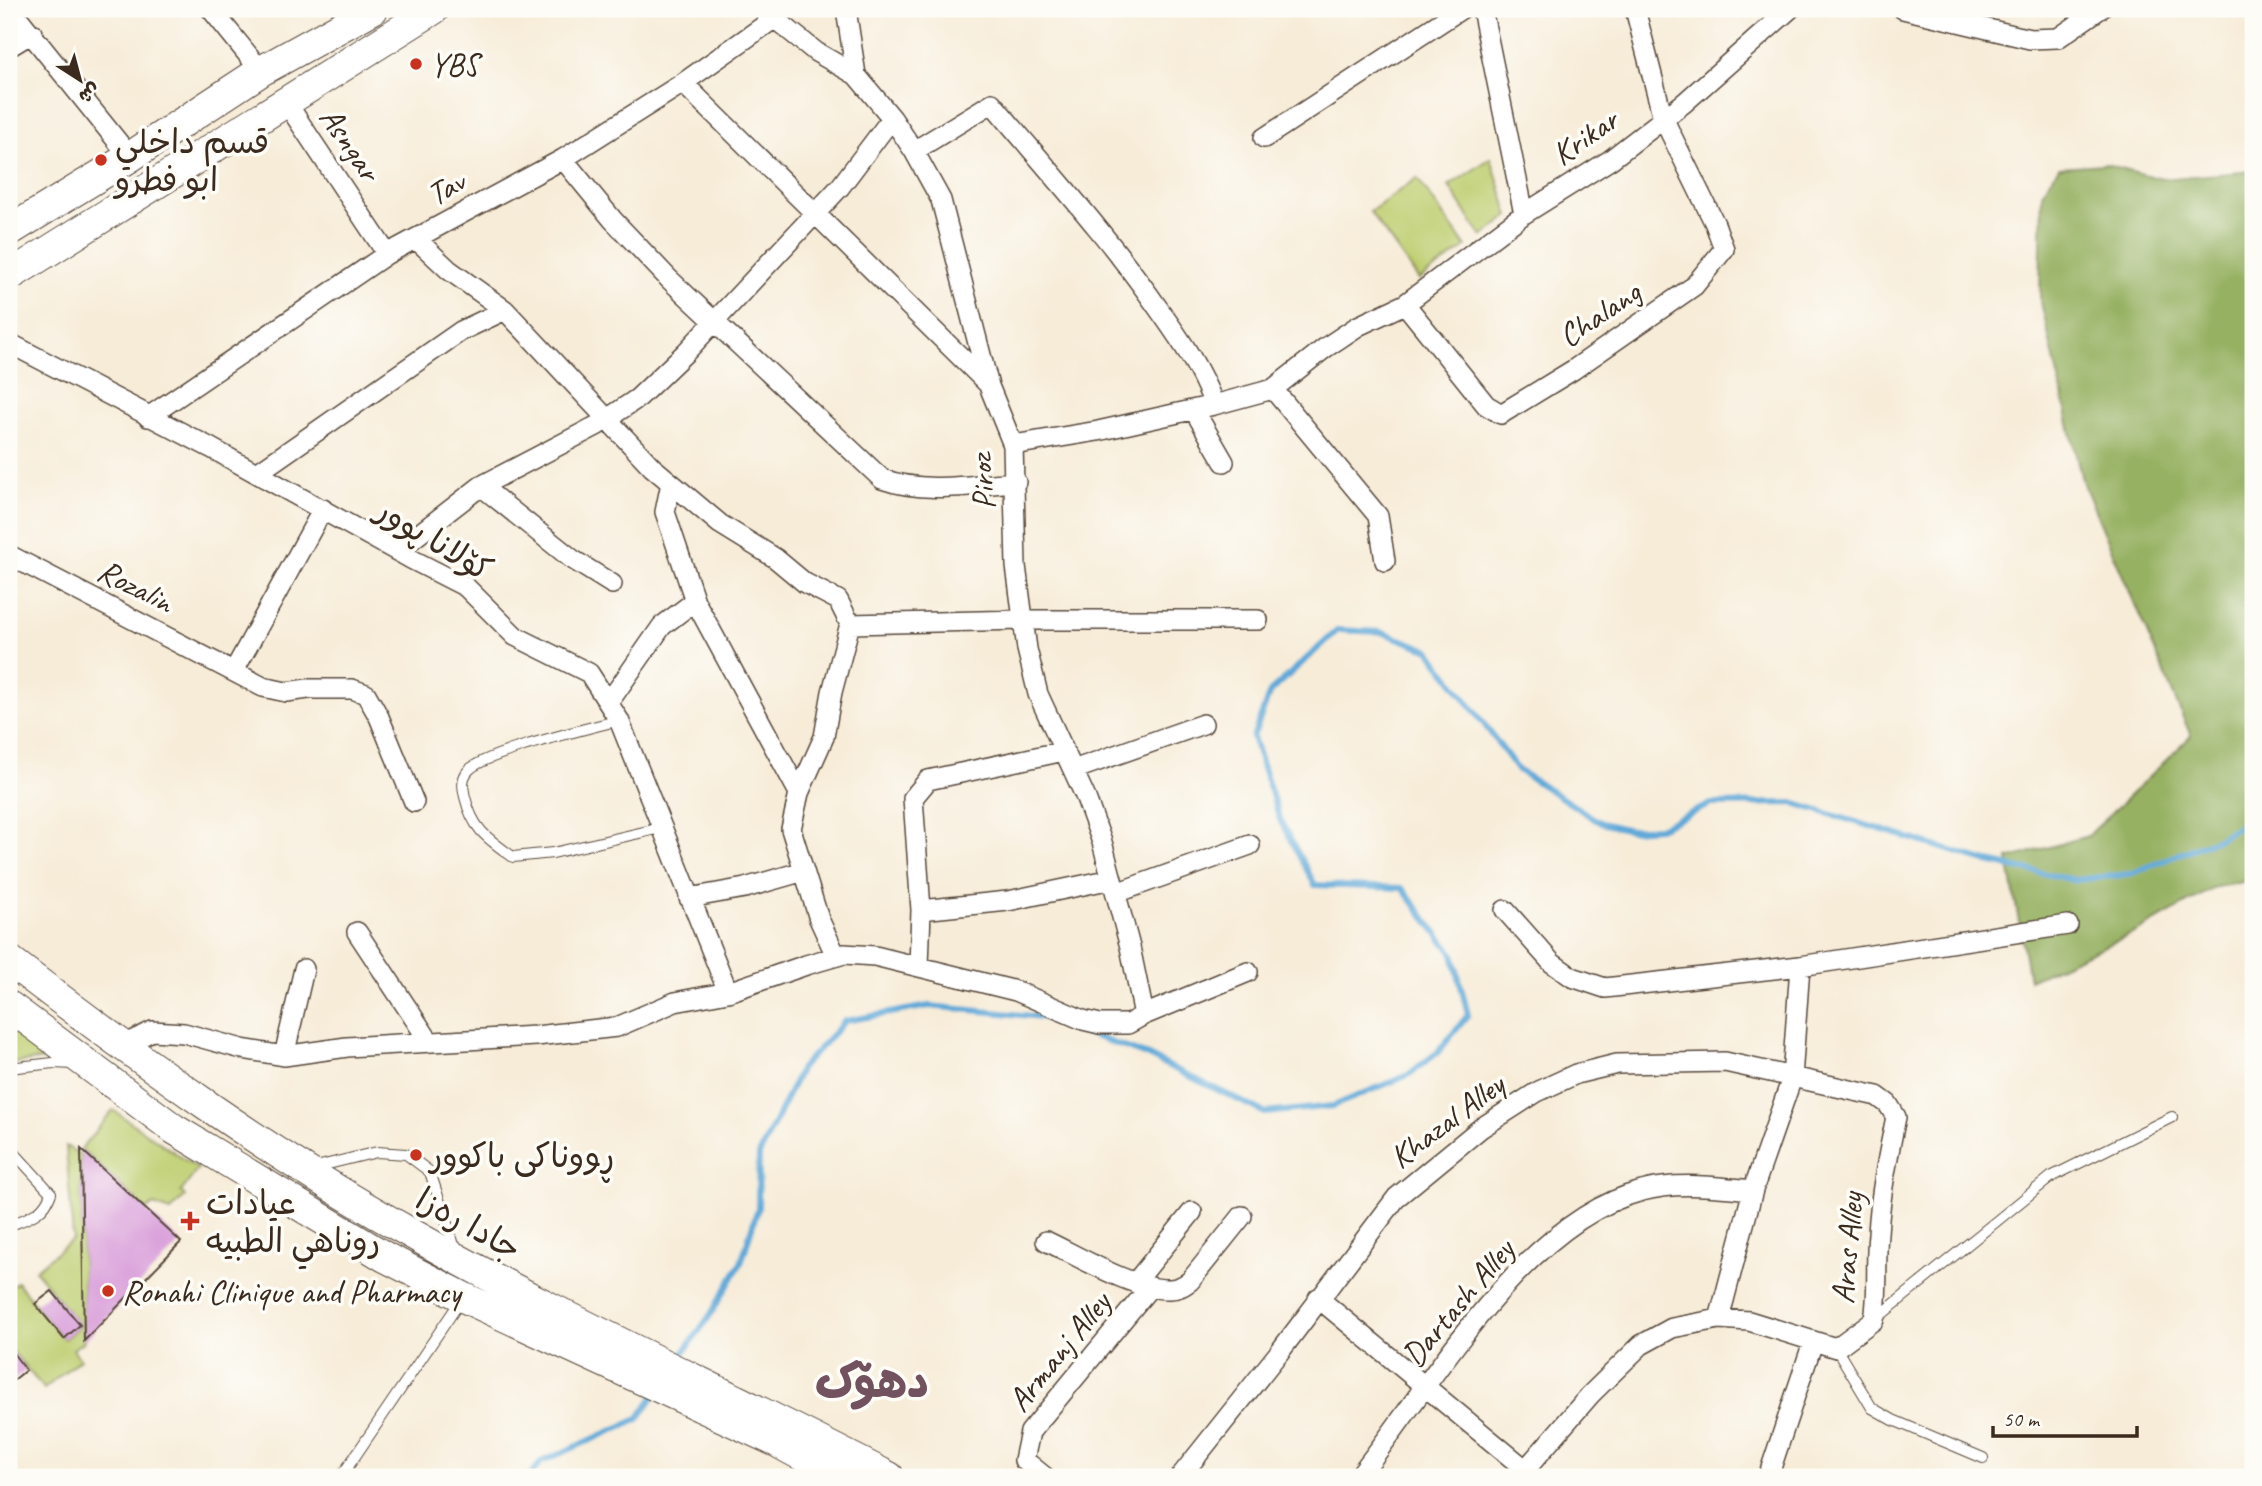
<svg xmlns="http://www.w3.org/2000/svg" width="2262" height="1486" font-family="Caveat,'Playpen Sans Arabic',sans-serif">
  <rect width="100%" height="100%" fill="#fdfcf7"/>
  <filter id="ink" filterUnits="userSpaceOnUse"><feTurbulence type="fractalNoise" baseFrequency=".0143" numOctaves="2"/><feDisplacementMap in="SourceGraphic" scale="14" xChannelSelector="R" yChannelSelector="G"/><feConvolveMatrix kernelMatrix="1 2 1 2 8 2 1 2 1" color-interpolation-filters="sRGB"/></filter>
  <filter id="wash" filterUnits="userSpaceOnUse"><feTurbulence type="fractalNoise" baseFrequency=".00686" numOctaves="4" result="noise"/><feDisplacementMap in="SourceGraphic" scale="28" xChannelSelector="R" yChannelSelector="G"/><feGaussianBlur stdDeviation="1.57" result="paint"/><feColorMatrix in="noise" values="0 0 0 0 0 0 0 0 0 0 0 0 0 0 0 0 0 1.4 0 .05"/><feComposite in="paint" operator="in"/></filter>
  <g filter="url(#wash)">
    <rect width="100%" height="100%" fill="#f7ecd8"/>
    <path fill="#bece70" stroke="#7c7c47" stroke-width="2" d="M 1491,158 L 1509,216 L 1482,237 L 1449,186 Z
      M 1417,178 L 1466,247 L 1419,280 L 1370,212 Z
      M 9,1022 L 53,1058 L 9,1064 Z
      M 113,1110 L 198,1169 L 181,1192 L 185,1196 L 171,1211 L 154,1205 L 146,1209 L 81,1149 Z
      M 66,1146 L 81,1155 L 84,1341 L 73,1349 L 80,1359 L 44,1389 L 9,1347 L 9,1289 L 17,1282 L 64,1339 L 80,1326 L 35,1270 L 73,1239 Z"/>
    <path fill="#96b162" stroke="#686e40" stroke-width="2" d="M 2105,164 L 2162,179 L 2253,171 L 2253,880 L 2216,887 L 2136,932 L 2029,980 L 2008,859 L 2088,836 L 2191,736 L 2082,480 L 2040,298 L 2042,193 L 2059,167 Z"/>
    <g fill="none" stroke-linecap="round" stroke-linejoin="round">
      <path stroke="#61a9d8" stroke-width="6" d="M 677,1362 L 711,1314 L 741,1263 L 758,1208 L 759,1155 L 801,1068 L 845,1021 L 929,1006 L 1042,1017 L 1146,1055 L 1265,1113 L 1333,1106 L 1408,1075 L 1438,1052 L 1468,1015 L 1453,954 L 1402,888 L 1315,885 L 1280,820 L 1253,737 L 1270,692 L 1338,630 L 1381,632 L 1429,650 L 1518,770 L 1601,823 L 1630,830 L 1659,828 L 1711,804 L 1793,803 L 1988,862 L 2075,880 L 2130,874 L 2220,838 L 2253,816
        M 529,1477 L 541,1462 L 638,1419 L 655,1394"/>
    </g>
    <g id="blocks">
      <path fill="#d89bd9" d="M 81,1149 L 181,1242 L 84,1341 Z
        M 52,1291 L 80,1325 L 64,1339 L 35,1304 Z
        M 9,1348 L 26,1370 L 9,1384 Z"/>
    </g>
  </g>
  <g filter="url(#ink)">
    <use href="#blocks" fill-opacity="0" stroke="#57473a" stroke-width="2"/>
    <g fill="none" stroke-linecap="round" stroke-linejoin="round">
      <defs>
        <path id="service" d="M 619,720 C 591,728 482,753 468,771 C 461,779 463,788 465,797 C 473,830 487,838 513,857 L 553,853 L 661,828
          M 9,1068 L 53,1063 L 74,1064
          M 9,1147 L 51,1193 C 45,1211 33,1216 16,1223 L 9,1219
          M 312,1168 L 377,1152 L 406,1154 L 430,1172 L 456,1251
          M 1877,1318 L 2051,1177 L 2172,1117
          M 1836,1348 L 1872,1408 L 1893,1420 L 1983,1458
          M 341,1477 L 461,1300"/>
        <path id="minor" d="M 11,9 L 130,157
          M 211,9 L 261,71
          M 763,9 L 816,52 L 856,75 L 892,118 L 914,151 L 941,200 L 989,386 L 1013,445 L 1016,566 L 1027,649 L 1038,694 L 1086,798 L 1102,842 L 1130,947 L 1144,1015
          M 846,9 L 856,75
          M 1482,9 L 1524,214
          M 1903,9 L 2030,39 L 2058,38 L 2100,9
          M 9,47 L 32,33
          M 683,83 L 989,385
          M 286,102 L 387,254
          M 1264,138 L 1461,9
          M 914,151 L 992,103 C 1048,170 1108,236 1158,308 C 1180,339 1201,369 1214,405
          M 563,159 L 613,220 L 669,279 L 882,479 C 925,494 971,485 1016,482
          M 416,239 L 449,270 L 505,310 L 652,467 L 720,524 L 775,558 L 805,583 L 838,600 L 850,624 L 832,692 L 824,737 L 799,793 L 791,829 L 804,871 L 745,888 L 689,898
          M 1405,304 L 1486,405 L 1501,414 L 1573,370 L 1694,286 L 1724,249 L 1715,224 L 1663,118 L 1635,9
          M 9,343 L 211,448 L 411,559 L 466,587 L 515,636 L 589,673 L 619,720 L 728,992
          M 1273,389 L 1378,516 L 1385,561
          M 1194,410 L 1224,462
          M 148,417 L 387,254 L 563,159 L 683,83 L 775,18
          M 1013,445 L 1098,431 L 1214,405 L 1273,389 L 1325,348 L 1358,326 L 1405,304 L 1524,214 L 1610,160 L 1684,103 L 1790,9
          M 257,473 L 461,331 L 505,310
          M 671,483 L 665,512 L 695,601 L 799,793
          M 481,486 L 572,559 L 612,584
          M 397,551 L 481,486 L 598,425 L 638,398 L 686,352 L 840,187 L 892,118
          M 9,555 L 263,687 L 286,692 L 308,689 L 352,689 L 366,694 L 379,717 L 414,802
          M 850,624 L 1023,620 L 1258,620
          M 234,671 L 323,509
          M 609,702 L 662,626 L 695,601
          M 1073,770 L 1203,724
          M 804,871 L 819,919 L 836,956
          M 1116,893 L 1250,845
          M 921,910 L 1008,901 L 1112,879
          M 1505,910 L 1552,963 L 1572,977 L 1605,988 L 1800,966
          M 357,932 L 429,1041
          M 919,966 L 921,910 L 913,798 L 928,780 L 1064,751
          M 122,1046 L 152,1031 L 184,1033 L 242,1049 L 284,1056 L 347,1047 L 536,1036 L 617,1027 L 675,1002 L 728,992 L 806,965 L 844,954 L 875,956 L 1016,991 L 1083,1020 L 1100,1024 L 1128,1024 L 1144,1015 L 1248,972
          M 284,1056 L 304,969
          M 1046,1241 C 1078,1256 1136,1291 1170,1289 C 1178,1289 1183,1286 1190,1281 L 1242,1216
          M 1135,1283 L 1192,1212
          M 1318,1298 L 1525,1469
          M 1719,1319 L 1753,1190 L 1792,1078 L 1800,966 L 2068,925
          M 1045,1477 L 1024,1460 L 1030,1432 L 1150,1287
          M 1180,1477 L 1281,1350 L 1397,1197 L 1481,1128 L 1537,1092 L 1576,1074 L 1617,1064 L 1725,1062 L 1877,1096 L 1888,1104 L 1896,1117 C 1888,1156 1880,1195 1878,1234 C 1875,1263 1879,1291 1874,1320 L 1836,1348 L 1749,1321 L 1719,1319 L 1672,1328 L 1641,1345 L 1590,1395 L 1519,1477
          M 1358,1477 C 1431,1386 1523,1221 1642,1191 C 1678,1181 1717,1187 1753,1190
          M 1768,1477 L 1813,1342"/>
        <path id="primary" d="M 9,231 L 130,157 L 261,71 L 373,9
          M 9,276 L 434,9
          M 9,960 C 139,1060 271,1155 414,1235 C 569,1322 732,1395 889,1477
          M 9,1006 L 174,1129 L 385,1257 L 463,1297 L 777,1442 L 841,1477"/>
      </defs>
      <use href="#service" stroke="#57473a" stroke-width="12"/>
      <use href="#minor" stroke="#57473a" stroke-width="22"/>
      <use href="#primary" stroke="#57473a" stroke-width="32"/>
      <use href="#service" stroke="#fff" stroke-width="10"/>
      <use href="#minor" stroke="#fff" stroke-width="19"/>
      <use href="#primary" stroke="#fff" stroke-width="30"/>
    </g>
  </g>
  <g fill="#c8321e" stroke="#fdfcf7" stroke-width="2.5">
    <circle cx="416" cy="64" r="7"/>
    <circle cx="101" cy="160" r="7"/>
    <circle cx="416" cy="1155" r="7"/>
    <path d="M186.5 1210.5h7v7h7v7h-7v7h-7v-7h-7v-7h7z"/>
    <circle cx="108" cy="1291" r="7"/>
  </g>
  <g text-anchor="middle" stroke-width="7" stroke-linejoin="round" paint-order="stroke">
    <g font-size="33" fill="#3b2a1e" stroke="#fdfcf7" text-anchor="start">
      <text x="430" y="76">YBS</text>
      <text x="115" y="153">قسم داخلي<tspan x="115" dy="38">ابو فطرو</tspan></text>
      <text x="430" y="1167">ڕووناکی باکوور</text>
      <text x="206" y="1214">عيادات<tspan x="206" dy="38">روناهي الطبيه</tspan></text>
      <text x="122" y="1303">Ronahi Clinique and Pharmacy</text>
    </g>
    <g font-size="33" fill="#3b2a1e" stroke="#fdfcf7">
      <text transform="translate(1584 136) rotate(-35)" y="12">Krikar</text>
      <text transform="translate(351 143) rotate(56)" y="12">Asngar</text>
      <text transform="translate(445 187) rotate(-29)" y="12">Tav</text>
      <text transform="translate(1599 313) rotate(-34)" y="12">Chalang</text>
      <text transform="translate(981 482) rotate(-94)" y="12">Piroz</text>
      <text transform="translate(435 539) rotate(31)" y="12">کۆلانا پوور</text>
      <text transform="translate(136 585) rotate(27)" y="12">Rozalin</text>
      <text transform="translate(1446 1120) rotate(-37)" y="12">Khazal Alley</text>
      <text transform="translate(469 1223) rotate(29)" y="12">جادا ره‌زا</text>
      <text transform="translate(1846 1248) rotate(-85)" y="12">Aras Alley</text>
      <text transform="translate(1457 1302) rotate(-50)" y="12">Dartash Alley</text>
      <text transform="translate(1058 1351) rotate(-51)" y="12">Armanj Alley</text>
    </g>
    <g font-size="47" font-weight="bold" fill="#72525f" stroke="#fdfcf7">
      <text x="872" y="1397">دھۆک</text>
    </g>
  </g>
  <rect width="2262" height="1486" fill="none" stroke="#fdfcf7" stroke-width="35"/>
  <g transform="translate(80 80) rotate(144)" stroke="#fdfcf7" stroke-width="5" paint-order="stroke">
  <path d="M0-5L12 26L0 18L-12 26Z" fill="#3b2a1e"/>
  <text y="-10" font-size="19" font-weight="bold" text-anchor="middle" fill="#3b2a1e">ش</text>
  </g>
  <path d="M1993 1426v10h144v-10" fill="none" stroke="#3b2a1e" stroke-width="3.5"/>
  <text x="2003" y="1426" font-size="21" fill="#3b2a1e" stroke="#fdfcf7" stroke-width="5" paint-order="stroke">50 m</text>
</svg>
